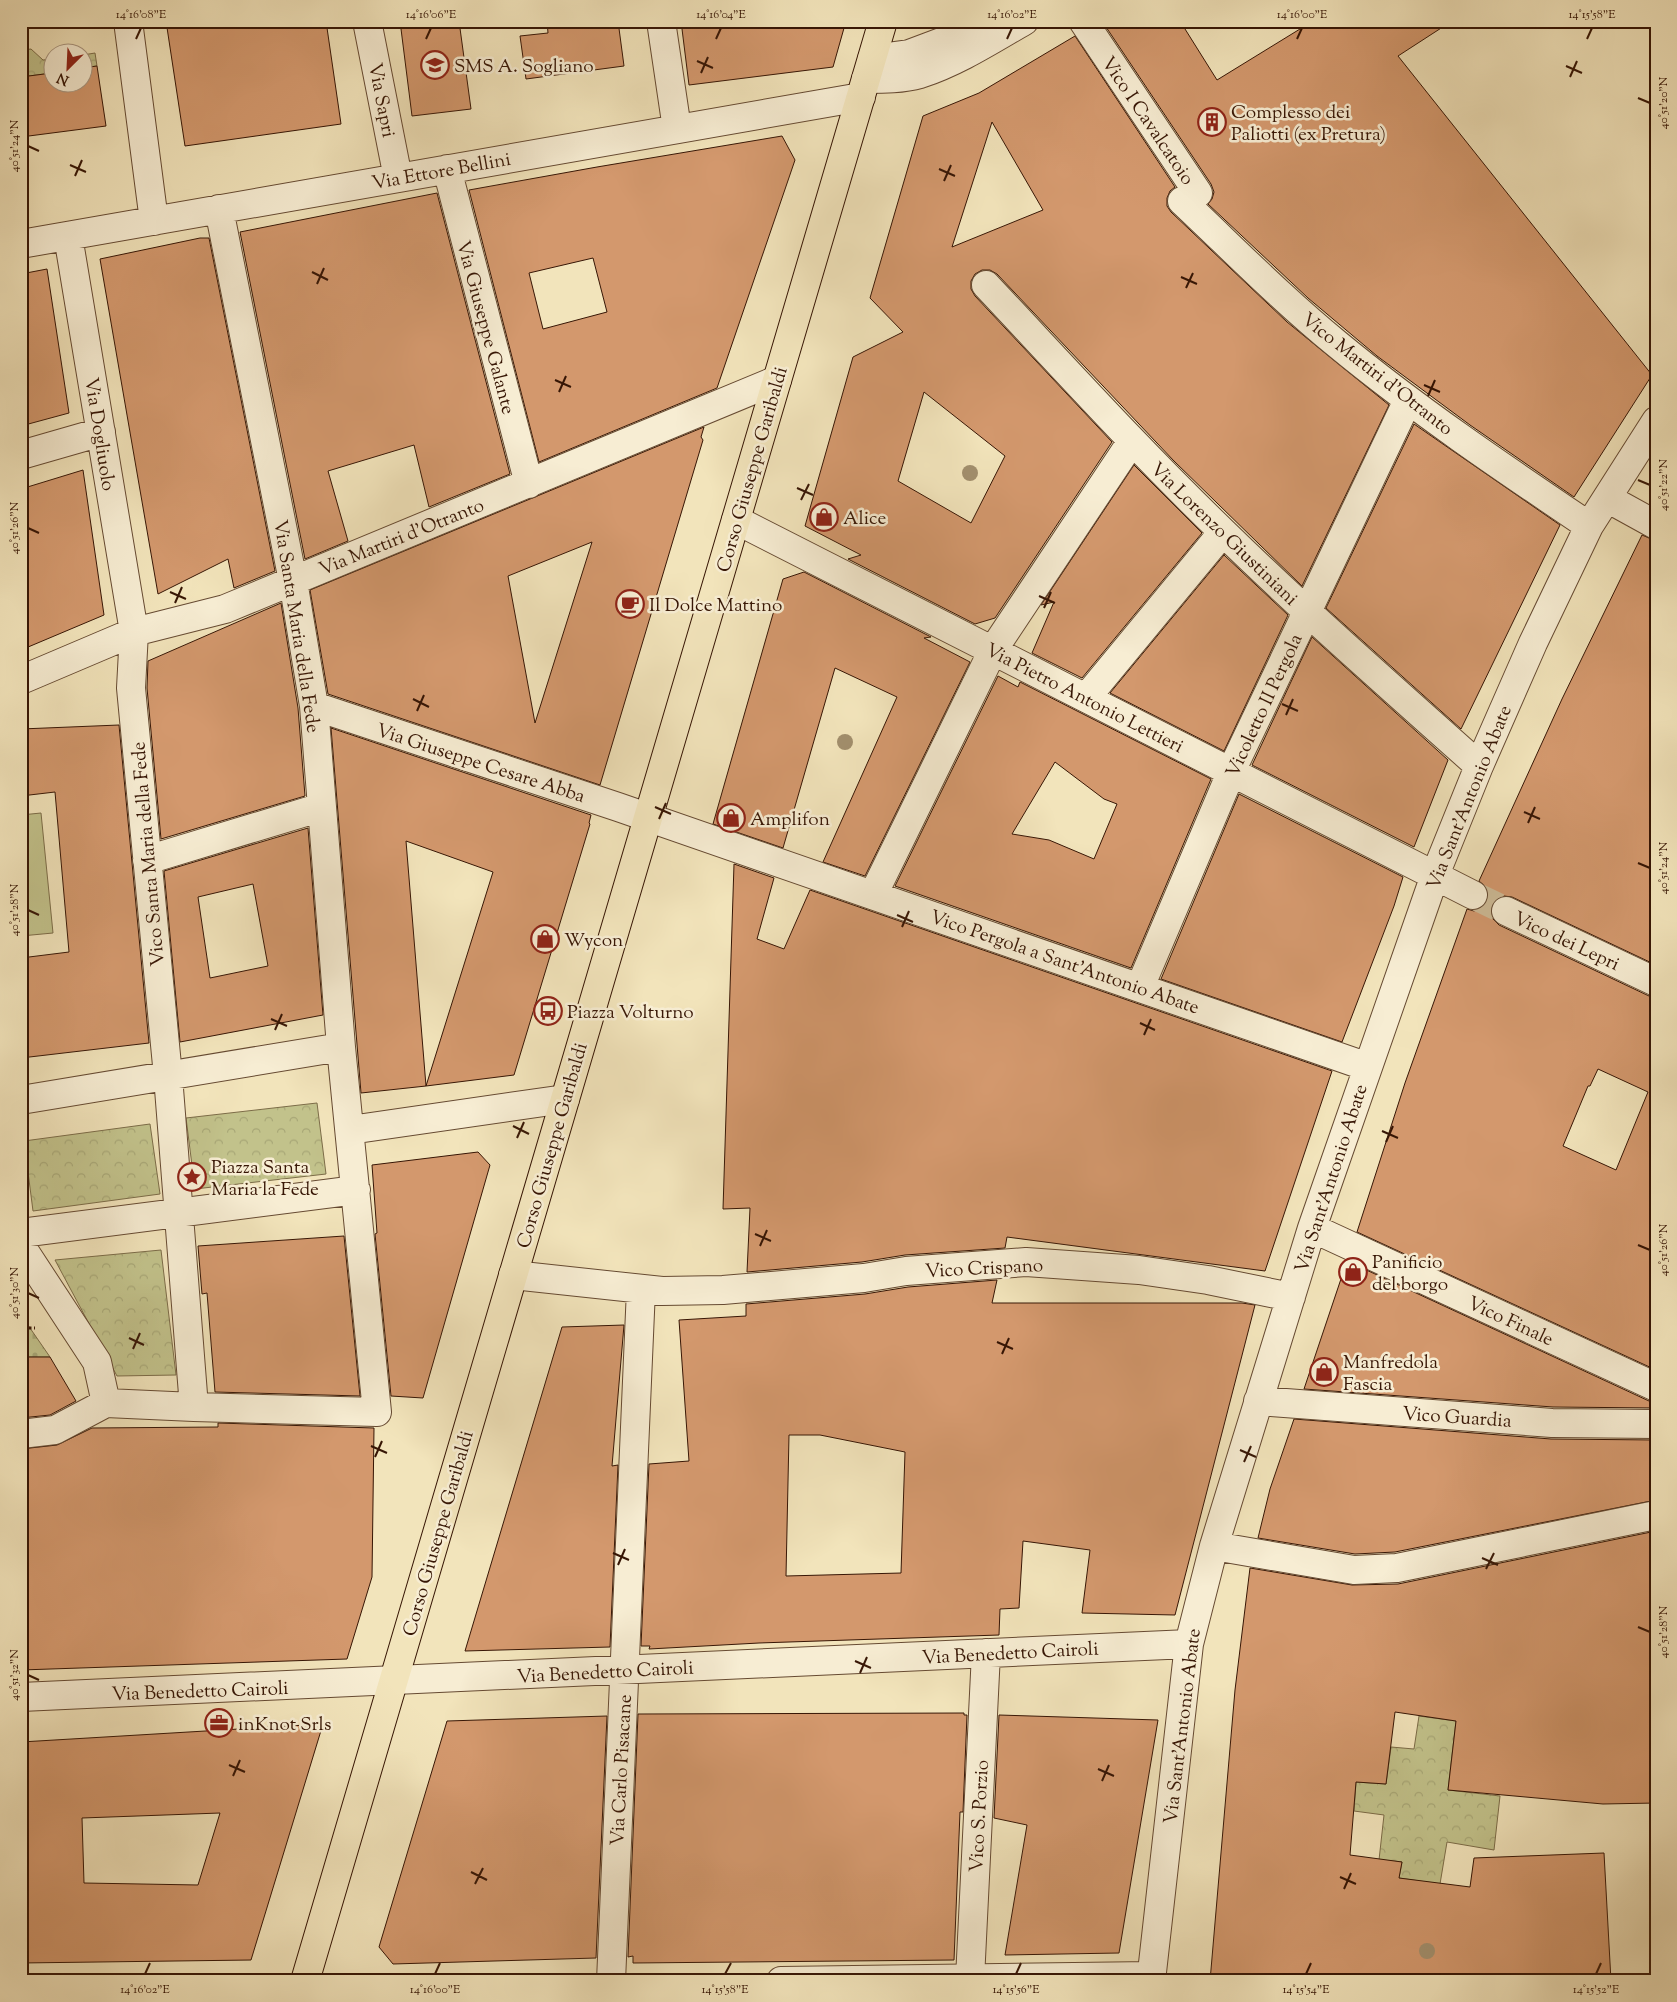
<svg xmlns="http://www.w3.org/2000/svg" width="1677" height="2002" font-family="'Sorts Mill Goudy',serif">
  <defs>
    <pattern id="cemetery-stones" width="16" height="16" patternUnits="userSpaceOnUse" patternTransform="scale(1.25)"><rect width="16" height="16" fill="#c2c28b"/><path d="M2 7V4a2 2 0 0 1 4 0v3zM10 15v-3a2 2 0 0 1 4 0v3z" fill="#a7a676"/></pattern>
    <pattern id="park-crowns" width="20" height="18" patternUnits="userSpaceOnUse" patternTransform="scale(1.25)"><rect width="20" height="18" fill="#c2c28b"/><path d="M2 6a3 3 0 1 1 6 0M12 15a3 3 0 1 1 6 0" fill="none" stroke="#a7a676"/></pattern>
  </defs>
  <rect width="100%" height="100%" fill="#f2e4bb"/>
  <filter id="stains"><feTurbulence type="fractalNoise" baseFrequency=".004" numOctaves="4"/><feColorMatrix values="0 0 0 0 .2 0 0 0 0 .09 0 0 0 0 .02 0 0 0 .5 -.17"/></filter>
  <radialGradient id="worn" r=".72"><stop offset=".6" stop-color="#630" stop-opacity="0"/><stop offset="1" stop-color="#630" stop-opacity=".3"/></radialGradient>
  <path fill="#c2c28b" stroke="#7c6c48" d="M 41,813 L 53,933 L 21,936 L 21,815 Z"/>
  <path fill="url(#cemetery-stones)" stroke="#7c6c48" d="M 21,1315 L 50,1357 L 21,1357 Z"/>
  <path fill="url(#park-crowns)" stroke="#7c6c48" d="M 31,49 L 43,60 L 52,59 L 52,73 L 21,77 L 21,50 Z
    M 95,53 L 97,66 L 83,68 L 83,55 Z
    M 317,1103 L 326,1174 L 195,1189 L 186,1118 Z
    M 150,1124 L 160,1194 L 33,1211 L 24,1141 Z
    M 161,1250 L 176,1375 L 117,1376 L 55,1260 Z
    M 1419,1716 L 1456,1721 L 1448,1790 L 1500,1796 L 1494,1850 L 1447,1842 L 1440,1884 L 1399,1878 L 1402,1862 L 1379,1860 L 1384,1815 L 1354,1811 L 1356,1782 L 1386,1784 L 1391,1747 L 1414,1749 Z"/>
  <path fill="#d3986d" stroke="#371605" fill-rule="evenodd" d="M 166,21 L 326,21 L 341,124 L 185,146 Z
    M 400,21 L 459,21 L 471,109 L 412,116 Z
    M 547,21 L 618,21 L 624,66 L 526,79 L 520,36 L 548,33 Z
    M 681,21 L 846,21 L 833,67 L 689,85 Z
    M 1102,21 L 1180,21 L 1217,80 L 1313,21 L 1452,21 L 1398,56 L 1652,375 L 1574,497 L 1470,425 L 1377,356 L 1308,298 L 1208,204 L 1212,199 L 1214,192 L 1211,184 Z
    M 1075,36 L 1175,187 L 1170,191 L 1167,198 L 1167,206 L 1171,212 L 1287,322 L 1389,405 L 1302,586 L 1174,461 L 997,274 L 990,270 L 982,270 L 975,274 L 971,281 L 971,289 L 975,296 L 1112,442 L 995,618 L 975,624 L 848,559 L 861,555 L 805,526 L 853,357 L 903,332 L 870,298 L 923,116 L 979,93 ZM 992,122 L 1043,210 L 952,247 ZM 924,392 L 1005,456 L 971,523 L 898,481 Z
    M 97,66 L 106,126 L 21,137 L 21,77 L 52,73 L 52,82 L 82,82 L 82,68 Z
    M 782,136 L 795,160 L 717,388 L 539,462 L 469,190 L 597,167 ZM 593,258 L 607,312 L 543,329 L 529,273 Z
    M 437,193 L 510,474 L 429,507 L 414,445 L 328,471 L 348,541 L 305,559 L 240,232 Z
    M 200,238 L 209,238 L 275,571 L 234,588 L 228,559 L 158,594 L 100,259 Z
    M 47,269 L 69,413 L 21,426 L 21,274 Z
    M 1414,424 L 1560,525 L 1461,729 L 1326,608 Z
    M 704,427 L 701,437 L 703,440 L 600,785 L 328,694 L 310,590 ZM 592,542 L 535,723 L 508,576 Z
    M 1134,465 L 1202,533 L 1082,678 L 1032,653 L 1054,602 L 1041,605 Z
    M 83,470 L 104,615 L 21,650 L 21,489 Z
    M 1642,535 L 1656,541 L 1656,965 L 1512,897 L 1504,896 L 1497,898 L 1492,904 L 1490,912 L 1493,919 L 1499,925 L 1649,996 L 1656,997 L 1656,1370 L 1357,1232 L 1405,1083 L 1467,909 L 1474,911 L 1481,908 L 1487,902 L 1489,894 L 1486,887 L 1479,881 L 1562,699 ZM 1598,1069 L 1648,1092 L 1616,1170 L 1563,1146 L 1588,1086 L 1590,1086 Z
    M 1224,555 L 1288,615 L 1224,751 L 1110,693 Z
    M 804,572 L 931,637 L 924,638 L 970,662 L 865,876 L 823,862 L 897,697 L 835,668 L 783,848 L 713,824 L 783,579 Z
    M 281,603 L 298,708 L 305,796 L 161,839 L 147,688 L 148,661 Z
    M 1312,637 L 1448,760 L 1414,847 L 1252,765 Z
    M 998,676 L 1018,687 L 1020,682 L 1211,779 L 1131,968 L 895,886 ZM 1055,762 L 1104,799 L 1117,804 L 1094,859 L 1049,840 L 1012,834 Z
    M 119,725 L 149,1043 L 21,1058 L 21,958 L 69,952 L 55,792 L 21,796 L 21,729 Z
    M 331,728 L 591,815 L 589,823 L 590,824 L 514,1075 L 426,1086 L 493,872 L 406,841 L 426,1086 L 361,1093 Z
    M 1239,794 L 1403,877 L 1394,906 L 1342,1042 L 1161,979 Z
    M 308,828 L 323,1015 L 180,1042 L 164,871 ZM 253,884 L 268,966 L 210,978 L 198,897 Z
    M 734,864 L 774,878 L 757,939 L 784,949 L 810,890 L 1332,1071 L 1265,1271 L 1007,1237 L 1005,1248 L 905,1255 L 862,1262 L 747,1272 L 750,1208 L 723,1209 Z
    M 478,1152 L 490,1165 L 423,1398 L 391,1396 L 375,1234 L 377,1233 L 372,1165 Z
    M 344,1236 L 360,1396 L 215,1392 L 207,1293 L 202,1294 L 198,1246 Z
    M 1347,1261 L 1649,1401 L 1656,1402 L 1656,1408 L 1553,1407 L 1304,1389 Z
    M 997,1280 L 992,1303 L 1242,1303 L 1255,1305 L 1175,1615 L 1082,1613 L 1090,1550 L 1023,1541 L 1019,1608 L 1000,1609 L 999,1635 L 759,1643 L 649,1649 L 650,1646 L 641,1646 L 649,1464 L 689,1461 L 679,1320 L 746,1316 L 746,1304 L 865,1294 L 908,1287 ZM 789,1435 L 820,1435 L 905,1452 L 901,1573 L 786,1576 Z
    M 624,1325 L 612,1466 L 618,1465 L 610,1647 L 465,1651 L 562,1327 Z
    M 21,1357 L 50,1357 L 76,1401 L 50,1415 L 21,1418 Z
    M 1294,1419 L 1551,1439 L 1656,1440 L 1656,1500 L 1395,1552 L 1355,1554 L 1258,1538 L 1270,1489 Z
    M 218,1423 L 374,1428 L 372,1577 L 347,1659 L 21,1670 L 21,1449 L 57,1445 L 92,1428 L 218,1427 Z
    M 1656,1531 L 1656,1803 L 1603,1804 L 1448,1790 L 1456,1721 L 1395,1712 L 1386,1784 L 1356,1782 L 1350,1855 L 1402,1862 L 1399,1878 L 1470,1887 L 1474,1858 L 1604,1853 L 1611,1981 L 1210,1981 L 1235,1690 L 1250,1568 L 1352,1585 L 1398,1584 Z
    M 964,1713 L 964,1715 L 967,1715 L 963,1812 L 960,1812 L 954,1960 L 633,1963 L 633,1956 L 628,1957 L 638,1714 Z
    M 999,1715 L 1158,1720 L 1119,1953 L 1005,1955 L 1027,1825 L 994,1818 Z
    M 607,1716 L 596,1958 L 393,1964 L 379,1947 L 447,1721 Z
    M 323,1724 L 251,1960 L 21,1963 L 21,1742 ZM 220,1813 L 198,1885 L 84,1883 L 82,1818 Z"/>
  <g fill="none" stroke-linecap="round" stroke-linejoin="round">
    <path stroke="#cdbb97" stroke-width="28" stroke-dasharray="28 14" stroke-linecap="butt" d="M 1473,895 L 1506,911"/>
    <defs>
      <path id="minor" d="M 128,21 L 154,221
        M 367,21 L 398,178
        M 661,21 L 677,129
        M 1083,21 L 1198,193
        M 872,59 L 909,54 L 949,39 L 990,21
        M 866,79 C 884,79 902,79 920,74 C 957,62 991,40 1024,21
        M 447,169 L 529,484
        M 1182,201 C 1233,249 1283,300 1337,344 C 1417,410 1503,468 1589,526
        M 68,236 L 134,632 L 131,688 L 168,1076 L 194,1407
        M 21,244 L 861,97
        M 986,285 C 1064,368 1141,453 1223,532 C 1306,613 1393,689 1479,766
        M 21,455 L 101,432
        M 1607,498 L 1656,525
        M 736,520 L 1473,895
        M 21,680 L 134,632 L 225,609 L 777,380
        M 1086,698 L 1223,532
        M 314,706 L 618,807 L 1368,1067
        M 147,860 L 322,807
        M 873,895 L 993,650 L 1132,441
        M 1506,911 L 1656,982
        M 1140,987 L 1236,761 L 1408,400
        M 21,1100 L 341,1047
        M 350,1130 L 565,1099
        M 1312,1228 L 1656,1387
        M 21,1233 L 356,1190
        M 21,1246 L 97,1362 L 106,1403 L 194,1407 L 377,1412 L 341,1047 L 314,706 L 293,581 L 219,209
        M 513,1275 L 662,1291 L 723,1290 L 864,1278 L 906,1271 L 1026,1262 L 1139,1270 L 1208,1280 L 1291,1297
        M 1258,1401 L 1552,1423 L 1656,1424
        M 21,1434 L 55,1430 L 106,1403
        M 1214,1546 L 1354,1570 L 1397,1568 L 1656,1515
        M 21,1697 C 411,1682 800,1661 1189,1644
        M 970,1979 L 986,1653
        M 611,1981 L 641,1289
        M 781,1981 L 1151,1976
        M 1151,1981 L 1189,1644 L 1214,1546 L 1312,1228 L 1435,875 L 1479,766 L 1533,643 L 1589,526 L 1656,421"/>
      <path id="major" d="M 305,1981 L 883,21"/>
    </defs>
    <use href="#minor" stroke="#664a32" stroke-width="30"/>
    <use href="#major" stroke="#371605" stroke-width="30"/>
    <path stroke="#371605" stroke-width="3" stroke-dasharray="4 2.5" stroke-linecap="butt" d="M 21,1328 L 35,1328"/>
    <use href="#minor" stroke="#f7edd3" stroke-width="28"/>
    <use href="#major" stroke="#f2e4bb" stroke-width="28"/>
  </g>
  <g fill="#a28f6d">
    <circle cx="970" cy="473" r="8"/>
    <circle cx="845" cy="742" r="8"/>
    <circle cx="1427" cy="1951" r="8"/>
  </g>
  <path fill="none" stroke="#371605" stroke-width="2" d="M 136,39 L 141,28M 426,39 L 431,28M 716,39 L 721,28M 1007,39 L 1012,28M 1297,39 L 1302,28M 1587,39 L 1592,28M 697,61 L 713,68M 1566,66 L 1582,73M 701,73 L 708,57M 1570,77 L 1577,61M 1638,98 L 1650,103M 28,146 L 39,151M 70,165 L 86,172M 939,169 L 955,176M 75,176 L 82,160M 944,181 L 951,165M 312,272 L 328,280M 1181,277 L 1197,284M 317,284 L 324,268M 1186,288 L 1193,273M 555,380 L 571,387M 1424,385 L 1440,392M 559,392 L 566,376M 1428,396 L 1435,380M 1638,480 L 1650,485M 797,488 L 813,495M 801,500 L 809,484M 28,528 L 39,533M 170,592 L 186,599M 1039,596 L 1055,603M 175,603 L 182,587M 1044,608 L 1051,592M 413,699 L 429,707M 1282,704 L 1298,711M 417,711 L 424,695M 1286,715 L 1293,699M 655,807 L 671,814M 1524,812 L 1540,819M 659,819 L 666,803M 1528,823 L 1535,807M 1638,863 L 1650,868M 28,910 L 39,915M 897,915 L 913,922M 902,927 L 909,911M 271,1019 L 287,1026M 1140,1023 L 1155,1030M 275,1030 L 282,1014M 1144,1035 L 1151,1019M 513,1126 L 529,1134M 1382,1131 L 1398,1138M 517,1138 L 524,1122M 1386,1142 L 1393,1126M 755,1234 L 771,1241M 1638,1245 L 1650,1250M 760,1246 L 767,1230M 28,1293 L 39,1298M 129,1338 L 144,1345M 997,1342 L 1013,1349M 133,1349 L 140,1333M 1002,1354 L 1009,1338M 371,1446 L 387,1453M 1240,1450 L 1256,1457M 375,1457 L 382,1441M 1244,1462 L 1251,1446M 613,1553 L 629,1560M 1482,1558 L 1498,1565M 618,1565 L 625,1549M 1486,1569 L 1494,1553M 1638,1627 L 1650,1632M 855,1661 L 871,1668M 860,1673 L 867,1657M 28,1675 L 39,1680M 229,1765 L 245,1772M 1098,1769 L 1114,1776M 233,1776 L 240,1760M 1102,1781 L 1109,1765M 471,1872 L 487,1880M 1340,1877 L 1356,1884M 475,1884 L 483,1868M 1344,1889 L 1351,1873M 145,1974 L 150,1963M 435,1974 L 440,1963M 725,1974 L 731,1963M 1016,1974 L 1021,1963M 1306,1974 L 1311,1963M 1596,1974 L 1601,1963"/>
  <defs>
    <symbol id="school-ring" viewBox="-11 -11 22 22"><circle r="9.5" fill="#f7edd3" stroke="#8f2418" stroke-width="1.5"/><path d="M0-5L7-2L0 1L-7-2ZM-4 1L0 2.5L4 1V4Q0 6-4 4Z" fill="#8f2418"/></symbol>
    <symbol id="building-ring" viewBox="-11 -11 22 22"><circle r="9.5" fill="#f7edd3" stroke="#8f2418" stroke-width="1.5"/><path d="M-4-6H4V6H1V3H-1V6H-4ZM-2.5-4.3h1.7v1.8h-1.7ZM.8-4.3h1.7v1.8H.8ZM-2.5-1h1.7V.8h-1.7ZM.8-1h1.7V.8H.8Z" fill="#8f2418"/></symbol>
    <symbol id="shop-ring" viewBox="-11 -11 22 22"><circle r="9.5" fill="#f7edd3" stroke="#8f2418" stroke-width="1.5"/><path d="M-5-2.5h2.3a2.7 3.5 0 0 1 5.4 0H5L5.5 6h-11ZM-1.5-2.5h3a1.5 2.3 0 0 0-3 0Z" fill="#8f2418"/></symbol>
    <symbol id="cafe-ring" viewBox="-11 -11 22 22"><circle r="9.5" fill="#f7edd3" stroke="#8f2418" stroke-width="1.5"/><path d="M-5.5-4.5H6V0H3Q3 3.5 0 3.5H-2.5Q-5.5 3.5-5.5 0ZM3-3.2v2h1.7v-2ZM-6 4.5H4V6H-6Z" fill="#8f2418"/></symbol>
    <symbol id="bus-ring" viewBox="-11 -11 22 22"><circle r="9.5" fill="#f7edd3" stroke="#8f2418" stroke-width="1.5"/><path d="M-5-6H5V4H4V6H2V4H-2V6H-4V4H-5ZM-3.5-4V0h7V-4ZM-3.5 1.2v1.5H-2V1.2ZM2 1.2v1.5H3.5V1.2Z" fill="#8f2418"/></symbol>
    <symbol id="sight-ring" viewBox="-11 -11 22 22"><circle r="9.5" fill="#f7edd3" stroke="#8f2418" stroke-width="1.5"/><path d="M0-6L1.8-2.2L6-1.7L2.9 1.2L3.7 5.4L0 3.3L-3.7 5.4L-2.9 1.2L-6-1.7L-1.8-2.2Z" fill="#8f2418"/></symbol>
    <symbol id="office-ring" viewBox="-11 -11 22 22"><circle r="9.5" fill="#f7edd3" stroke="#8f2418" stroke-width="1.5"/><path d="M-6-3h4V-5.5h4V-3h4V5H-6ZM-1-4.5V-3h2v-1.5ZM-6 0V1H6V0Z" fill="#8f2418"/></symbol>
  </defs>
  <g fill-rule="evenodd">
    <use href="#school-ring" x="419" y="49" width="32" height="32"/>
    <use href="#building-ring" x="1196" y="106" width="32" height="32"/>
    <use href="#shop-ring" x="808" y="501" width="32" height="32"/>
    <use href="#cafe-ring" x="614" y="588" width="32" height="32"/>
    <use href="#shop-ring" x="715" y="802" width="32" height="32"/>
    <use href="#shop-ring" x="529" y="923" width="32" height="32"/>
    <use href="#bus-ring" x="532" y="995" width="32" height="32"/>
    <use href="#sight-ring" x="176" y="1161" width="32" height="32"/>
    <use href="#shop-ring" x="1337" y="1256" width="32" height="32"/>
    <use href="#shop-ring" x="1308" y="1356" width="32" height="32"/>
    <use href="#office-ring" x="203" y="1707" width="32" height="32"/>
  </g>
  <g text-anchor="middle" stroke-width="5" stroke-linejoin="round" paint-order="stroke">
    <g font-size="19" fill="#371605" stroke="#f7edd3" text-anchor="start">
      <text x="454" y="72">SMS A. Sogliano</text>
      <text x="1231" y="118">Complesso dei<tspan x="1231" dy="22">Paliotti (ex Pretura)</tspan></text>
      <text x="843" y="524">Alice</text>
      <text x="649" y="611">Il Dolce Mattino</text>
      <text x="750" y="825">Amplifon</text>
      <text x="564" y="946">Wycon</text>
      <text x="567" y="1018">Piazza Volturno</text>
      <text x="211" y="1173">Piazza Santa<tspan x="211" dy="22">Maria la Fede</tspan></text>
      <text x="1372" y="1268">Panificio<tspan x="1372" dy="22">del borgo</tspan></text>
      <text x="1343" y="1368">Manfredola<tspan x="1343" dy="22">Fascia</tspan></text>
      <text x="238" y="1730">inKnot Srls</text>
    </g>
    <g font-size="19" fill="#371605" stroke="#f7edd3">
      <text transform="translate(383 100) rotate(79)" y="7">Via Sapri</text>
      <text transform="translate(1149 120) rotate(56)" y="7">Vico I Cavalcatoio</text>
      <text transform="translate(441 170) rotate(-10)" y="7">Via Ettore Bellini</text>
      <text transform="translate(487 327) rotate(75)" y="7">Via Giuseppe Galante</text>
      <text transform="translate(1378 373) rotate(38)" y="7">Vico Martiri d'Otranto</text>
      <text transform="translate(101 434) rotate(81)" y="7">Via Dogliuolo</text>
      <text transform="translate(751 469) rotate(-74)" y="7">Corso Giuseppe Garibaldi</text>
      <text transform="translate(1225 533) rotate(44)" y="7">Via Lorenzo Giustiniani</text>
      <text transform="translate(401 536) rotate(-22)" y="7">Via Martiri d'Otranto</text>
      <text transform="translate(298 626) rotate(81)" y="7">Via Santa Maria della Fede</text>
      <text transform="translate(1085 697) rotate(27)" y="7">Via Pietro Antonio Lettieri</text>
      <text transform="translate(1263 705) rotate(-65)" y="7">Vicoletto II Pergola</text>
      <text transform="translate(481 762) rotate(18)" y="7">Via Giuseppe Cesare Abba</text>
      <text transform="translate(1468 797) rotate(-68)" y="7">Via Sant'Antonio Abate</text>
      <text transform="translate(147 854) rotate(-95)" y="7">Vico Santa Maria della Fede</text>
      <text transform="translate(1567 940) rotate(25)" y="7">Vico dei Lepri</text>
      <text transform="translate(1065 961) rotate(19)" y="7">Vico Pergola a Sant'Antonio Abate</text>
      <text transform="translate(551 1145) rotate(-74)" y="7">Corso Giuseppe Garibaldi</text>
      <text transform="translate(1330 1178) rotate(-72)" y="7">Via Sant'Antonio Abate</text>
      <text transform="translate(984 1267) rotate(-3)" y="7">Vico Crispano</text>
      <text transform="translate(1511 1320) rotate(25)" y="7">Vico Finale</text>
      <text transform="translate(1457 1416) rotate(4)" y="7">Vico Guardia</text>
      <text transform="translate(437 1533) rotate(-74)" y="7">Corso Giuseppe Garibaldi</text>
      <text transform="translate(1010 1652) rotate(-3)" y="7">Via Benedetto Cairoli</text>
      <text transform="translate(605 1671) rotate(-3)" y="7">Via Benedetto Cairoli</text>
      <text transform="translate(200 1690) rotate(-2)" y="7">Via Benedetto Cairoli</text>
      <text transform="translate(1181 1726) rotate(-83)" y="7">Via Sant'Antonio Abate</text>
      <text transform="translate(620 1770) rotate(-87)" y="7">Via Carlo Pisacane</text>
      <text transform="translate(978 1816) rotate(-87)" y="7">Vico S. Porzio</text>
    </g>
  </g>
  <rect width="1677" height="2002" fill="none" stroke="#f2e4bb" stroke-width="55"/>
  <g transform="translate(68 68) rotate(204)"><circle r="24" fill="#f7edd3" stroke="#aa9781"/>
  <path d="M0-4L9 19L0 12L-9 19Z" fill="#8f2418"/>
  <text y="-8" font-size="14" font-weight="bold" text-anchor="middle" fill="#371605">N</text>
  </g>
  <rect x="28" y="28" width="1622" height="1946" fill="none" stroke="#371605" stroke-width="2"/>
  <g font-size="12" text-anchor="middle" fill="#371605">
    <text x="141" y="18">14°16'08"E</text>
    <text x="431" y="18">14°16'06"E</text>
    <text x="721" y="18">14°16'04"E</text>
    <text x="1012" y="18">14°16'02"E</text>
    <text x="1302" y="18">14°16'00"E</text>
    <text x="1592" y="18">14°15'58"E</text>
    <text transform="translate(1663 103) rotate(-90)" y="4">40°51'20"N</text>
    <text transform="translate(14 146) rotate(-90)" y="4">40°51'24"N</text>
    <text transform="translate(1663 485) rotate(-90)" y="4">40°51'22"N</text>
    <text transform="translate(14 528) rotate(-90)" y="4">40°51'26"N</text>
    <text transform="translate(1663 868) rotate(-90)" y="4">40°51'24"N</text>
    <text transform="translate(14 910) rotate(-90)" y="4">40°51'28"N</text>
    <text transform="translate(1663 1250) rotate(-90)" y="4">40°51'26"N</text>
    <text transform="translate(14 1293) rotate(-90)" y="4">40°51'30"N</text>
    <text transform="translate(1663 1632) rotate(-90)" y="4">40°51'28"N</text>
    <text transform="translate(14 1675) rotate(-90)" y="4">40°51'32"N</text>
    <text x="145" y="1993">14°16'02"E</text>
    <text x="435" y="1993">14°16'00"E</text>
    <text x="725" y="1993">14°15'58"E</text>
    <text x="1016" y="1993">14°15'56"E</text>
    <text x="1306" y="1993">14°15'54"E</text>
    <text x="1596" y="1993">14°15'52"E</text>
  </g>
  <rect width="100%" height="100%" filter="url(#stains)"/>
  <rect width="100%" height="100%" fill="url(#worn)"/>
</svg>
